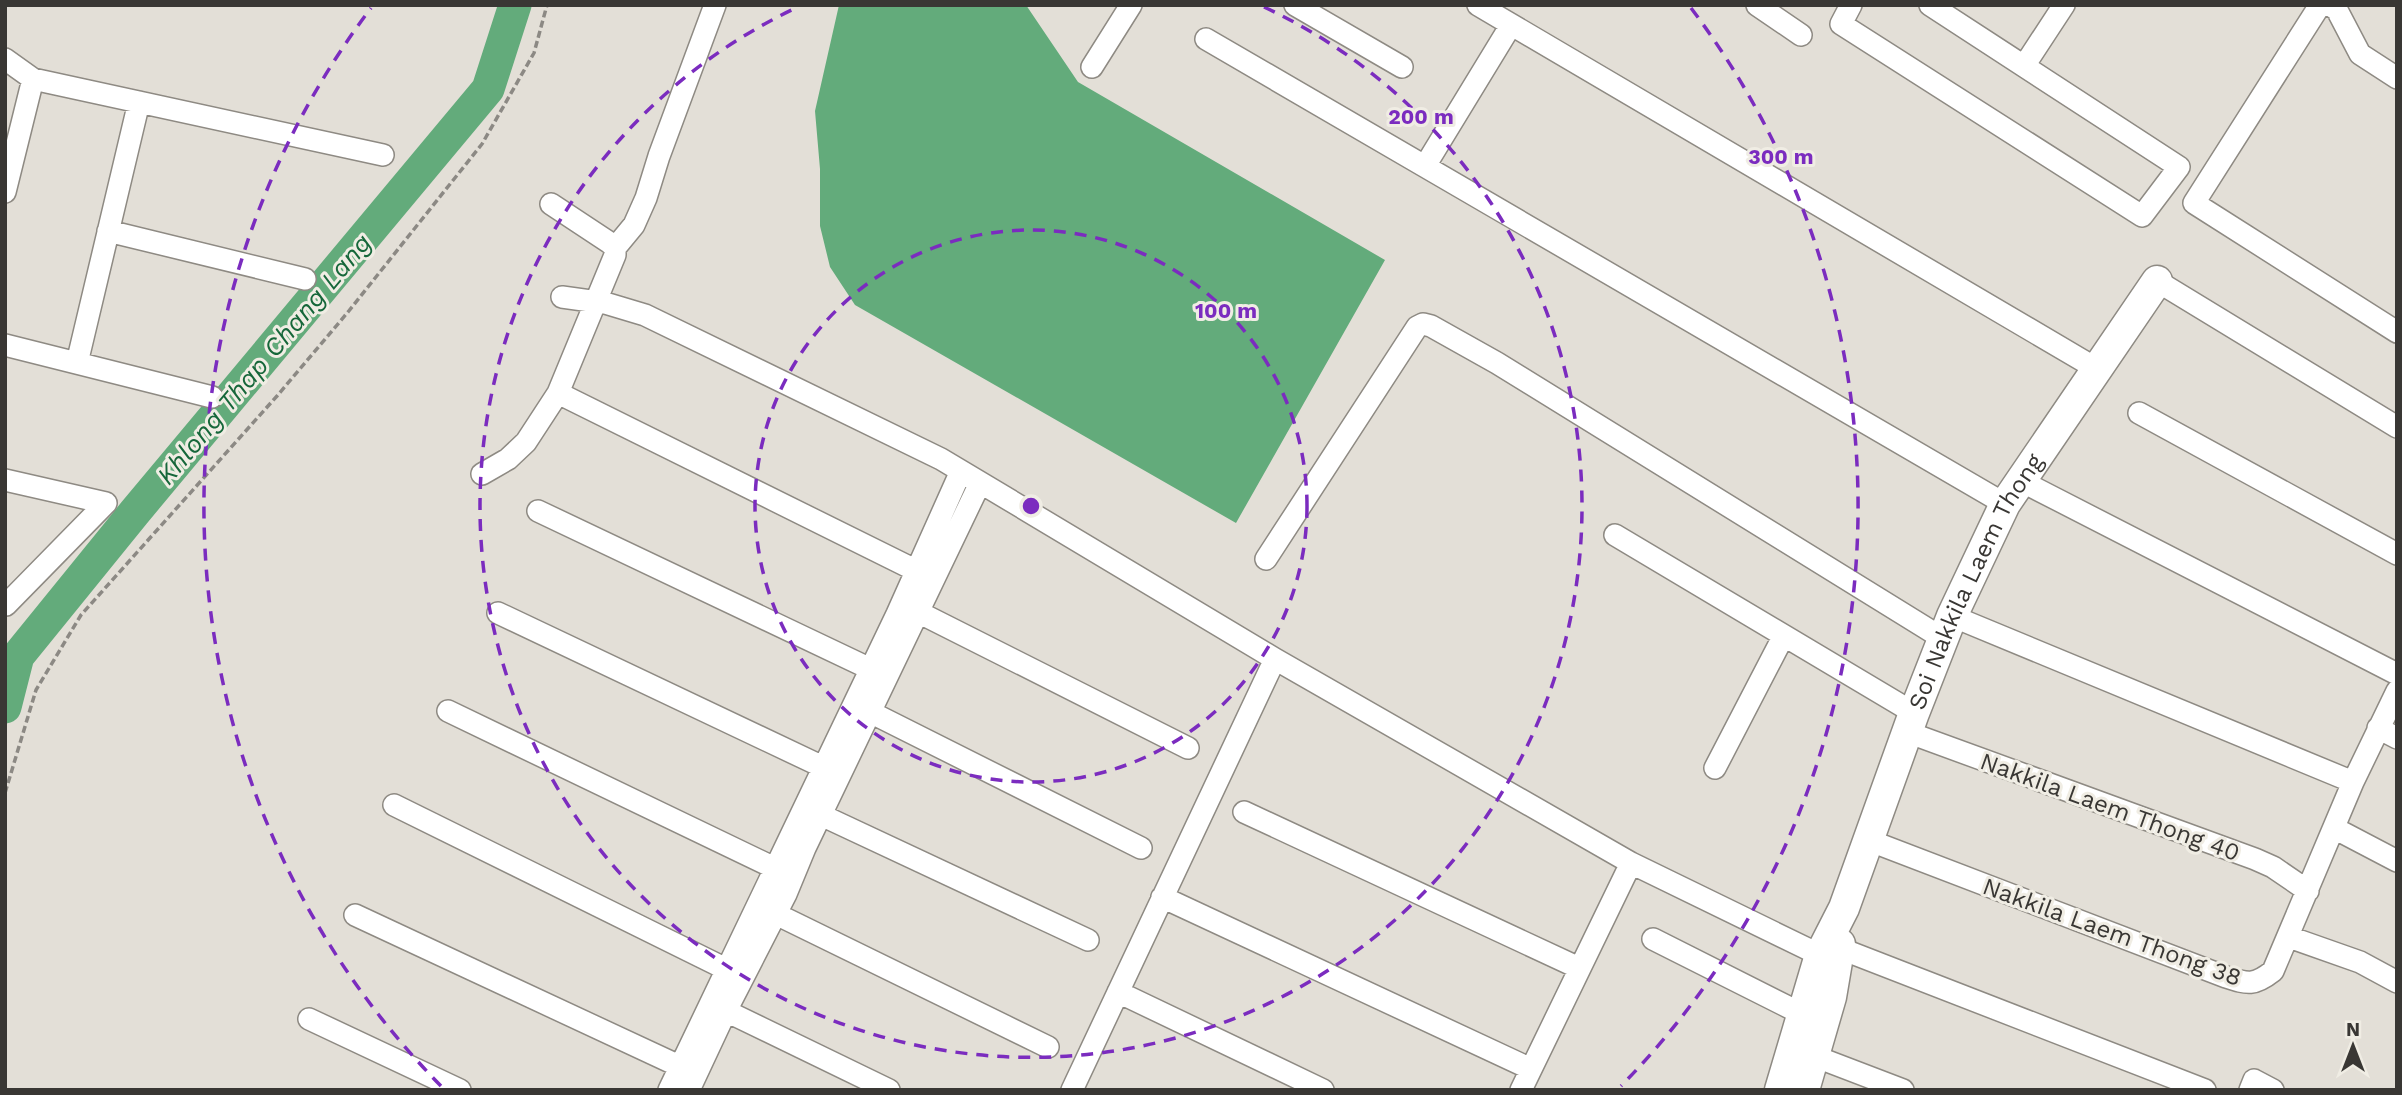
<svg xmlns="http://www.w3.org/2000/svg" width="2402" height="1095" font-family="'Work Sans',sans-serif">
  <rect width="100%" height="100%" fill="#e3dfd7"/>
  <path fill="#63ab7b" d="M 839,5 L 1026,5 L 1078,82 L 1385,260 L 1236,523 L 855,305 L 830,267 L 820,226 L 820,169 L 815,111 Z"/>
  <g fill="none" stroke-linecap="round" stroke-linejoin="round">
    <path stroke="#63ab7b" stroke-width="33" d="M 5,707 L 18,656 L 134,513 L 488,89 L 515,5"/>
    <defs>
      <path id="street" d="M 1295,5 L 1402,67
        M 1478,5 L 2097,369
        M 1757,5 L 1801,35
        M 1851,5 L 1841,24 L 2142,216 L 2179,167 L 1930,5
        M 2320,5 L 2194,203 L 2397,332
        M 2330,5 L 2337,10 L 2360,54 L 2397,78
        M 1206,39 L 2005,504
        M 5,59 L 33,79 L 383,155
        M 2024,66 L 2064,5
        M 1092,67 L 1131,5
        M 1425,166 L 1511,25
        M 5,192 L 33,79
        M 108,231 L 305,279
        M 615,248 L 634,225 L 646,198 L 659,156 L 715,5
        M 2157,281 L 2397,427
        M 562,297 L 605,303 L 645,315 L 941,459 L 1275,659 L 1631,863 L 1820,955
        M 5,345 L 212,397
        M 77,363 L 139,102
        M 558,393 L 915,570
        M 2139,413 L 2397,554
        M 482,474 L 508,459 L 526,442 L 558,393 L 615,255 L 615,248 L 610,243 L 551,204
        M 5,480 L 106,503 L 6,605
        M 2021,481 L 2397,674
        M 538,511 L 881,674
        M 1615,535 L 1914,713
        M 1266,559 L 1417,327 L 1423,324 L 1431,326 L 1497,363 L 1942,638
        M 918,612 L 1188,748
        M 498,613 L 823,767
        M 1952,616 L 2353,782
        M 448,711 L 787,874
        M 870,712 L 1141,848
        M 2378,728 L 2397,738
        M 1907,732 L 2255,859 L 2273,867 L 2308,891
        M 1715,768 L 1783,637
        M 394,805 L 726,969
        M 1244,812 L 1579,968
        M 821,815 L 1088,940
        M 2334,828 L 2397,861
        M 1868,840 L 2226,977 C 2248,984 2254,986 2273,971 L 2353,782 L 2397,691
        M 1162,897 L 1531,1069
        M 776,914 L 1048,1047
        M 355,915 L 692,1072
        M 2289,937 L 2360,962 L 2397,982
        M 1653,939 L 1802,1014
        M 1839,948 L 2205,1090
        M 1118,992 L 1323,1090
        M 726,1011 L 889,1090
        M 309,1019 L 460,1090
        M 1814,1056 L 1903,1090
        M 669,1090 L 897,614 L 961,471
        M 689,1090 L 726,1011 L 786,894 L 805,848 L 980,483
        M 1072,1090 L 1275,659
        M 1521,1090 L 1631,863
        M 2250,1090 L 2254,1080 L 2273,1090"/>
      <g id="secondary">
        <path id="s1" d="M 1780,1090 L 1820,955 L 1844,908 L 1914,713 L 1952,616 L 2005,504 L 2157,281"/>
        <path d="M 1804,1090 L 1831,997 L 1840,944"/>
      </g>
    </defs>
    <use href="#street" stroke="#8e8a83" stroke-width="24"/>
    <use href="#secondary" stroke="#8e8a83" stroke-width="33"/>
    <path stroke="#8c8984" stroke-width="3.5" stroke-dasharray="7 3.5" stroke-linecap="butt" d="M 5,793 L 36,690 L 81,615 L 277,396 L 348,312 L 482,144 L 534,53 L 547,5"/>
    <use href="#street" stroke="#fff" stroke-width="21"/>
    <use href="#secondary" stroke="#fff" stroke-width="30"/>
  </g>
  <g fill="none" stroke="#7b2cbf" stroke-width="3.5" stroke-dasharray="12 9">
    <circle cx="1031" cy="506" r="276"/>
    <path d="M1264 7A551 551 0 1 1 798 7"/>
    <path d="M441 1086A827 827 0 0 1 371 8M1691 8A827 827 0 0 1 1621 1086"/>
  </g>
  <g text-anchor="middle" stroke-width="6" stroke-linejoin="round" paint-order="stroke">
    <g font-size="24" fill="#393734" stroke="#f0ede4">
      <text dy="8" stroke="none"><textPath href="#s1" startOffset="546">Soi Nakkila Laem Thong</textPath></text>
      <text transform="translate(2110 807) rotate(20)" y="8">Nakkila Laem Thong 40</text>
      <text transform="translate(2112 932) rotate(20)" y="8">Nakkila Laem Thong 38</text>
    </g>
    <g font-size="26" font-style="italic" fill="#16673a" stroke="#f0ede4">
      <text transform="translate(264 359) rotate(-50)" y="9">Khlong Thap Chang Lang</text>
    </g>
  </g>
  <circle cx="1031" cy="506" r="10" fill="#7b2cbf" stroke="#f0ede4" stroke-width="3.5"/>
  <g font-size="21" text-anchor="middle" font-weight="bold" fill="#7b2cbf" stroke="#f0ede4" stroke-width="6" stroke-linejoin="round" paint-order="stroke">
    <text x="1421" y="124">200 m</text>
    <text x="1781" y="164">300 m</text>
    <text x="1226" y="318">100 m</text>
  </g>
  <rect width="2402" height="1095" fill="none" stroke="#393734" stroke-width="14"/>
  <g transform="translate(2353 1046)" stroke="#f0ede4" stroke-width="5" paint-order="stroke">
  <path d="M0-5L12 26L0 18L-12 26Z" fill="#393734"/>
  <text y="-10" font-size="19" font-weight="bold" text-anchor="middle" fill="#393734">N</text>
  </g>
</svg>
